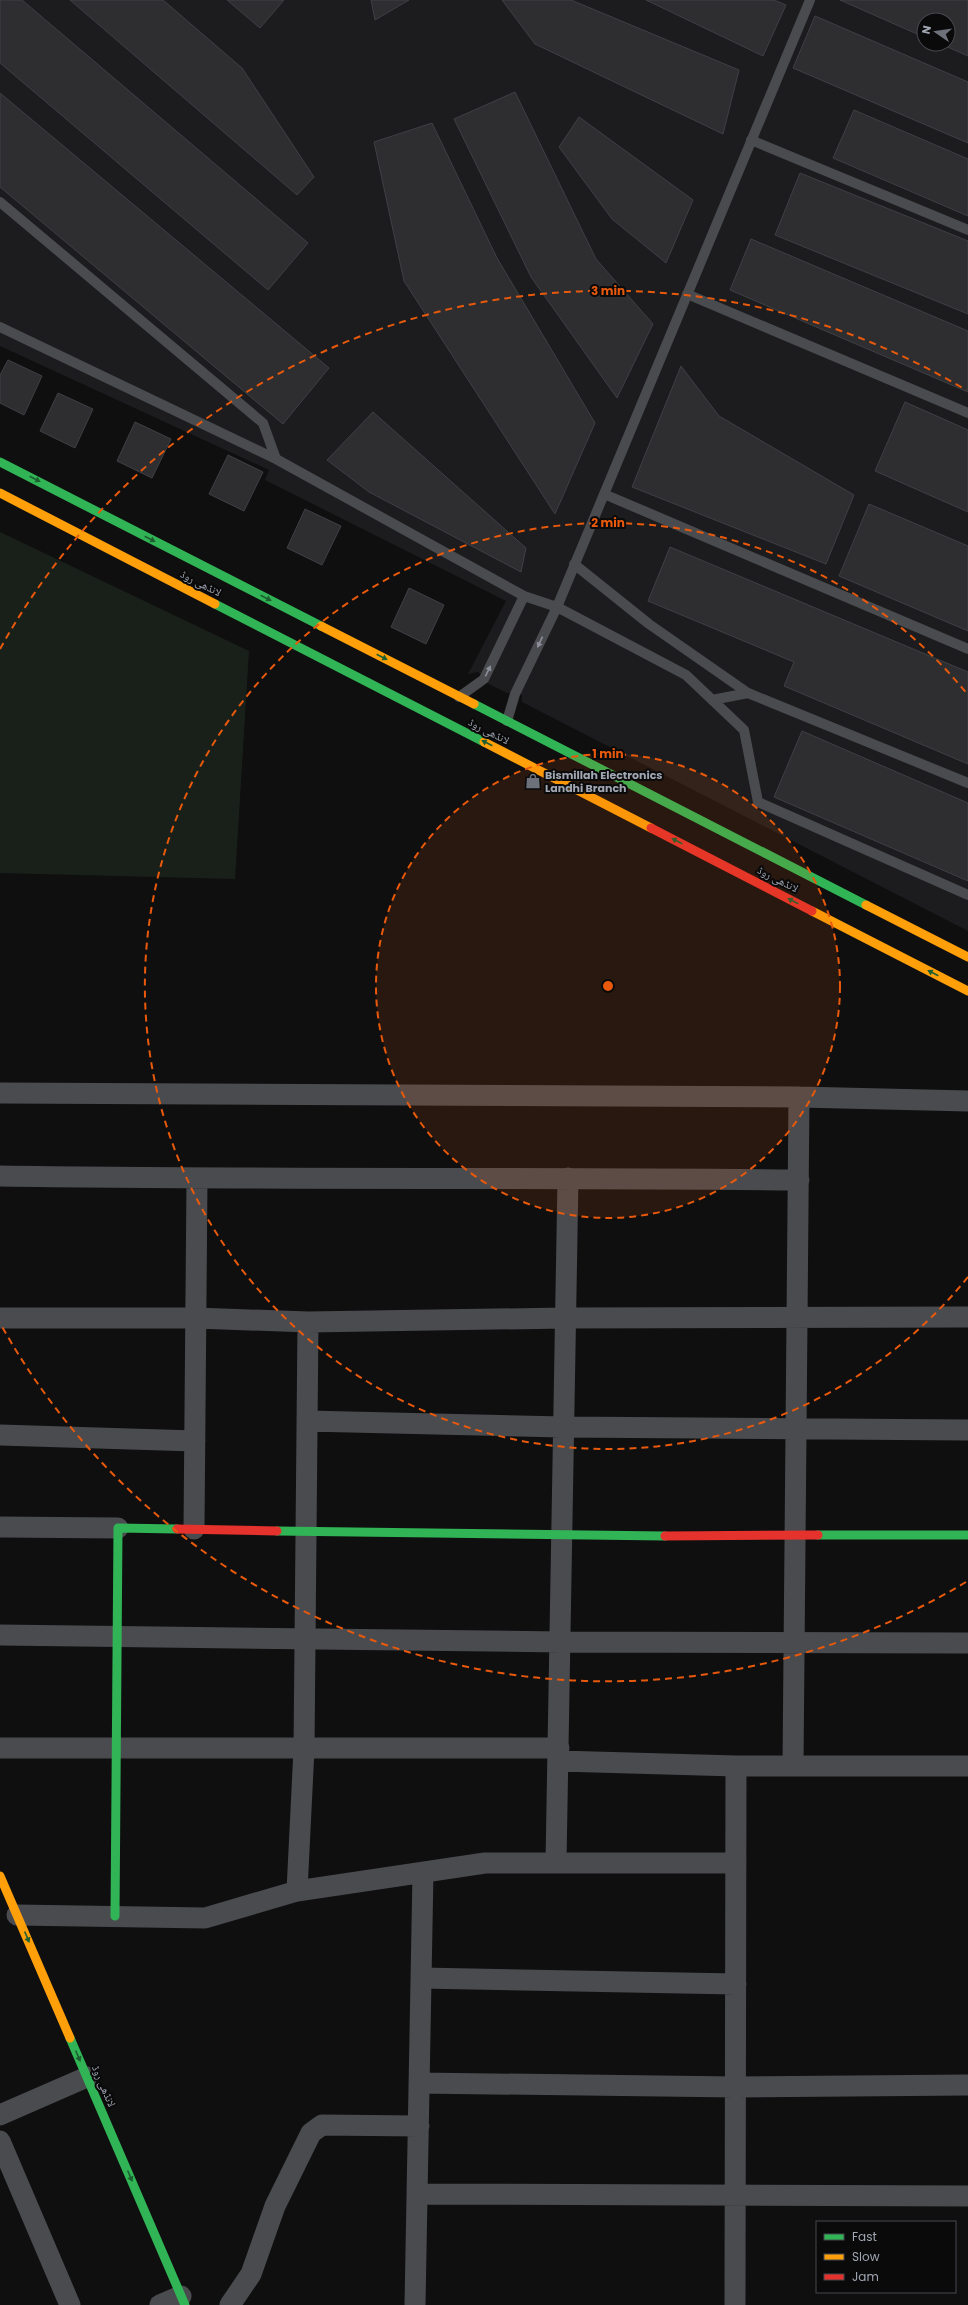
<svg xmlns="http://www.w3.org/2000/svg" width="968" height="2305" font-family="Poppins,'Noto Naskh Arabic',sans-serif">
  <rect width="100%" height="100%" fill="#0f0f10"/>
  <path fill="#1c1c1e" fill-rule="evenodd" d="M 0,0 L 968,0 L 968,931 L 522,702 L 522,695 L 507,693 L 489,684 L 478,672 L 468,674 L 506,601 L 265,480 L 269,470 L 0,346 ZM 924,20 L 948,20 L 948,44 L 924,44 Z"/>
  <path fill="#19201a" d="M 0,532 L 249,651 L 235,879 L 0,873 Z"/>
  <path fill="#2e2e30" stroke="#3e4044" d="M 0,0 L 22,0 L 308,243 L 268,290 L 0,63 Z
    M 70,0 L 163,0 L 242,68 L 314,177 L 297,195 Z
    M 227,0 L 284,0 L 260,28 Z
    M 371,0 L 409,0 L 375,20 Z
    M 502,0 L 571,0 L 739,70 L 723,134 L 535,44 Z
    M 646,0 L 774,0 L 786,5 L 763,56 Z
    M 840,0 L 968,0 L 968,56 L 941,44 L 948,44 L 948,20 L 924,20 L 924,37 Z
    M 815,16 L 968,82 L 968,143 L 793,68 Z
    M 515,92 L 596,259 L 653,324 L 617,398 L 531,277 L 454,119 Z
    M 0,93 L 329,368 L 283,424 L 0,187 Z
    M 854,110 L 968,159 L 968,216 L 833,158 Z
    M 579,117 L 693,200 L 666,263 L 612,219 L 559,147 Z
    M 432,123 L 497,258 L 595,423 L 555,514 L 404,281 L 374,142 Z
    M 800,173 L 968,241 L 968,314 L 775,235 Z
    M 751,239 L 968,331 L 968,392 L 730,290 Z
    M 8,360 L 42,376 L 24,415 L 0,403 L 0,375 Z
    M 681,366 L 719,416 L 854,495 L 826,564 L 632,487 Z
    M 58,393 L 93,409 L 75,448 L 40,431 Z
    M 905,402 L 968,430 L 968,512 L 875,471 Z
    M 373,412 L 526,548 L 521,572 L 369,492 L 327,460 Z
    M 135,422 L 171,439 L 152,478 L 117,461 Z
    M 228,455 L 263,472 L 244,511 L 209,494 Z
    M 869,504 L 968,546 L 968,631 L 839,576 Z
    M 305,509 L 341,526 L 322,565 L 287,548 Z
    M 670,547 L 968,672 L 968,764 L 784,686 L 794,662 L 648,601 Z
    M 409,588 L 444,605 L 426,644 L 391,627 Z
    M 802,731 L 968,803 L 968,881 L 774,797 Z"/>
  <g fill="none" stroke-linecap="round" stroke-linejoin="round">
    <path stroke="#4a4b4f" stroke-width="10" d="M 751,140 L 968,230
      M 0,202 L 263,423 L 276,459 L 524,596 L 557,607 L 686,675 L 744,730 L 758,802 L 968,895
      M 687,294 L 968,413
      M 0,327 L 276,459
      M 604,494 L 968,649
      M 574,564 L 649,624 L 748,693
      M 459,697 L 484,679 L 524,596
      M 712,700 L 748,693 L 968,783
      M 507,721 L 515,694 L 557,607 L 810,0"/>
    <path stroke="#4a4b4f" stroke-width="21" d="M 0,1093 L 799,1097 L 968,1101
      M 0,1176 C 266,1180 532,1177 799,1180
      M 0,1318 L 196,1318 L 308,1322 L 304,1749 L 297,1891
      M 308,1322 L 565,1318 L 968,1317
      M 307,1421 L 563,1427 L 968,1430
      M 0,1435 L 195,1441
      M 0,1527 L 118,1528
      M 194,1529 L 197,1179
      M 0,1635 L 561,1642 L 968,1643
      M 0,1748 L 559,1748
      M 559,1761 L 736,1766 L 968,1766
      M 793,1766 L 799,1097
      M 556,1862 L 568,1178
      M 17,1915 L 205,1918 L 297,1891 L 485,1863 L 736,1863
      M 421,1978 L 736,1984
      M 419,2083 L 736,2087 L 968,2085
      M 0,2115 L 87,2077
      M 0,2141 L 70,2305
      M 418,2194 L 968,2196
      M 160,2305 L 181,2296
      M 230,2305 L 251,2274 L 275,2206 L 311,2133 L 322,2125 L 419,2126
      M 415,2305 L 423,1872
      M 735,2305 L 736,1766"/>
    <path stroke="#30b455" stroke-width="9" d="M 0,462 L 321,626
      M 215,604 L 484,742
      M 474,704 L 866,905
      M 277,1531 L 665,1536
      M 818,1535 L 968,1535
      M 115,1916 L 118,1528 L 177,1529
      M 70,2038 L 185,2305"/>
    <path stroke="#ff9f0a" stroke-width="9" d="M 0,493 L 215,604
      M 321,626 L 474,704
      M 484,742 L 651,828
      M 866,905 L 968,957
      M 812,911 L 968,991
      M 0,1876 L 70,2038"/>
    <path stroke="#e5322d" stroke-width="9" d="M 651,828 L 812,911
      M 177,1529 L 277,1531
      M 665,1536 L 818,1535"/>
  </g>
  <defs><path id="oneway-solid" d="M-6-.8H1V-3.2L6.5 0L1 3.2V.8H-6Z"/></defs>
  <g fill="#1d5f30">
    <use href="#oneway-solid" transform="translate(35 479) rotate(27)"/>
    <use href="#oneway-solid" transform="translate(150 539) rotate(27)"/>
    <use href="#oneway-solid" transform="translate(266 598) rotate(27)"/>
    <use href="#oneway-solid" transform="translate(382 657) rotate(27)"/>
    <use href="#oneway-solid" transform="translate(487 743) rotate(-153)"/>
    <use href="#oneway-solid" transform="translate(677 841) rotate(-153)"/>
    <use href="#oneway-solid" transform="translate(793 901) rotate(-153)"/>
    <use href="#oneway-solid" transform="translate(933 973) rotate(-153)"/>
    <use href="#oneway-solid" transform="translate(27 1937) rotate(67)"/>
    <use href="#oneway-solid" transform="translate(78 2056) rotate(67)"/>
    <use href="#oneway-solid" transform="translate(130 2176) rotate(67)"/>
  </g>
  <g fill="#8a8f99">
    <use href="#oneway-solid" transform="translate(540 642) rotate(115)"/>
    <use href="#oneway-solid" transform="translate(488 671) rotate(-64)"/>
  </g>
  <circle cx="608" cy="986" r="232" fill="#e8590c" fill-opacity=".12"/>
  <g fill="none" stroke="#e8590c" stroke-width="2" stroke-dasharray="7 5">
    <circle cx="608" cy="986" r="232"/>
    <path d="M968 1277A463 463 0 1 1 968 695"/>
    <path d="M966 1582A695 695 0 0 1 0 1323M0 649A695 695 0 0 1 966 390"/>
  </g>
  <defs>
    <symbol id="shop-bare" viewBox="-9 -9 18 18"><path d="M-5-2.5h2.3a2.7 3.5 0 0 1 5.4 0H5L5.5 6h-11ZM-1.5-2.5h3a1.5 2.3 0 0 0-3 0Z" fill="#6d7179" stroke="#0a0a0b" stroke-width="2.5" paint-order="stroke"/></symbol>
  </defs>
  <g fill-rule="evenodd">
    <use href="#shop-bare" x="522" y="770" width="22" height="22"/>
  </g>
  <g text-anchor="middle" stroke-width="4" stroke-linejoin="round" paint-order="stroke">
    <g font-size="11" fill="#a0a6b2" stroke="#0a0a0b">
      <text transform="translate(201 583) rotate(27)" y="4">لانڈھی روڈ</text>
      <text transform="translate(489 731) rotate(27)" y="4">لانڈھی روڈ</text>
      <text transform="translate(778 879) rotate(27)" y="4">لانڈھی روڈ</text>
      <text transform="translate(104 2086) rotate(67)" y="4">لانڈھی روڈ</text>
    </g>
    <g font-size="11" font-weight="bold" fill="#a0a6b2" stroke="#0a0a0b" text-anchor="start">
      <text x="545" y="779">Bismillah Electronics<tspan x="545" dy="13">Landhi Branch</tspan></text>
    </g>
  </g>
  <circle cx="608" cy="986" r="6" fill="#e8590c" stroke="#0a0a0b" stroke-width="2"/>
  <g font-size="12" text-anchor="middle" font-weight="bold" fill="#e8590c" stroke="#0a0a0b" stroke-width="4" stroke-linejoin="round" paint-order="stroke">
    <text x="608" y="295">3 min</text>
    <text x="608" y="527">2 min</text>
    <text x="608" y="758">1 min</text>
  </g>
  <rect x="816" y="2221" width="140" height="72" fill="#0a0a0b" stroke="#46484e"/>
  <rect x="824" y="2234" width="20" height="6" fill="#30b455" stroke="#46484e"/>
  <text x="852" y="2241" font-size="12" fill="#a0a6b2">Fast</text>
  <rect x="824" y="2254" width="20" height="6" fill="#ff9f0a" stroke="#46484e"/>
  <text x="852" y="2261" font-size="12" fill="#a0a6b2">Slow</text>
  <rect x="824" y="2274" width="20" height="6" fill="#e5322d" stroke="#46484e"/>
  <text x="852" y="2281" font-size="12" fill="#a0a6b2">Jam</text>
  <g transform="translate(936 32) rotate(283)"><circle r="19" fill="#0a0a0b" stroke="#46484e"/>
  <path d="M0-3L7 15L0 10L-7 15Z" fill="#6d7179"/>
  <text y="-6" font-size="11" font-weight="bold" text-anchor="middle" fill="#a0a6b2">N</text>
  </g>
</svg>
